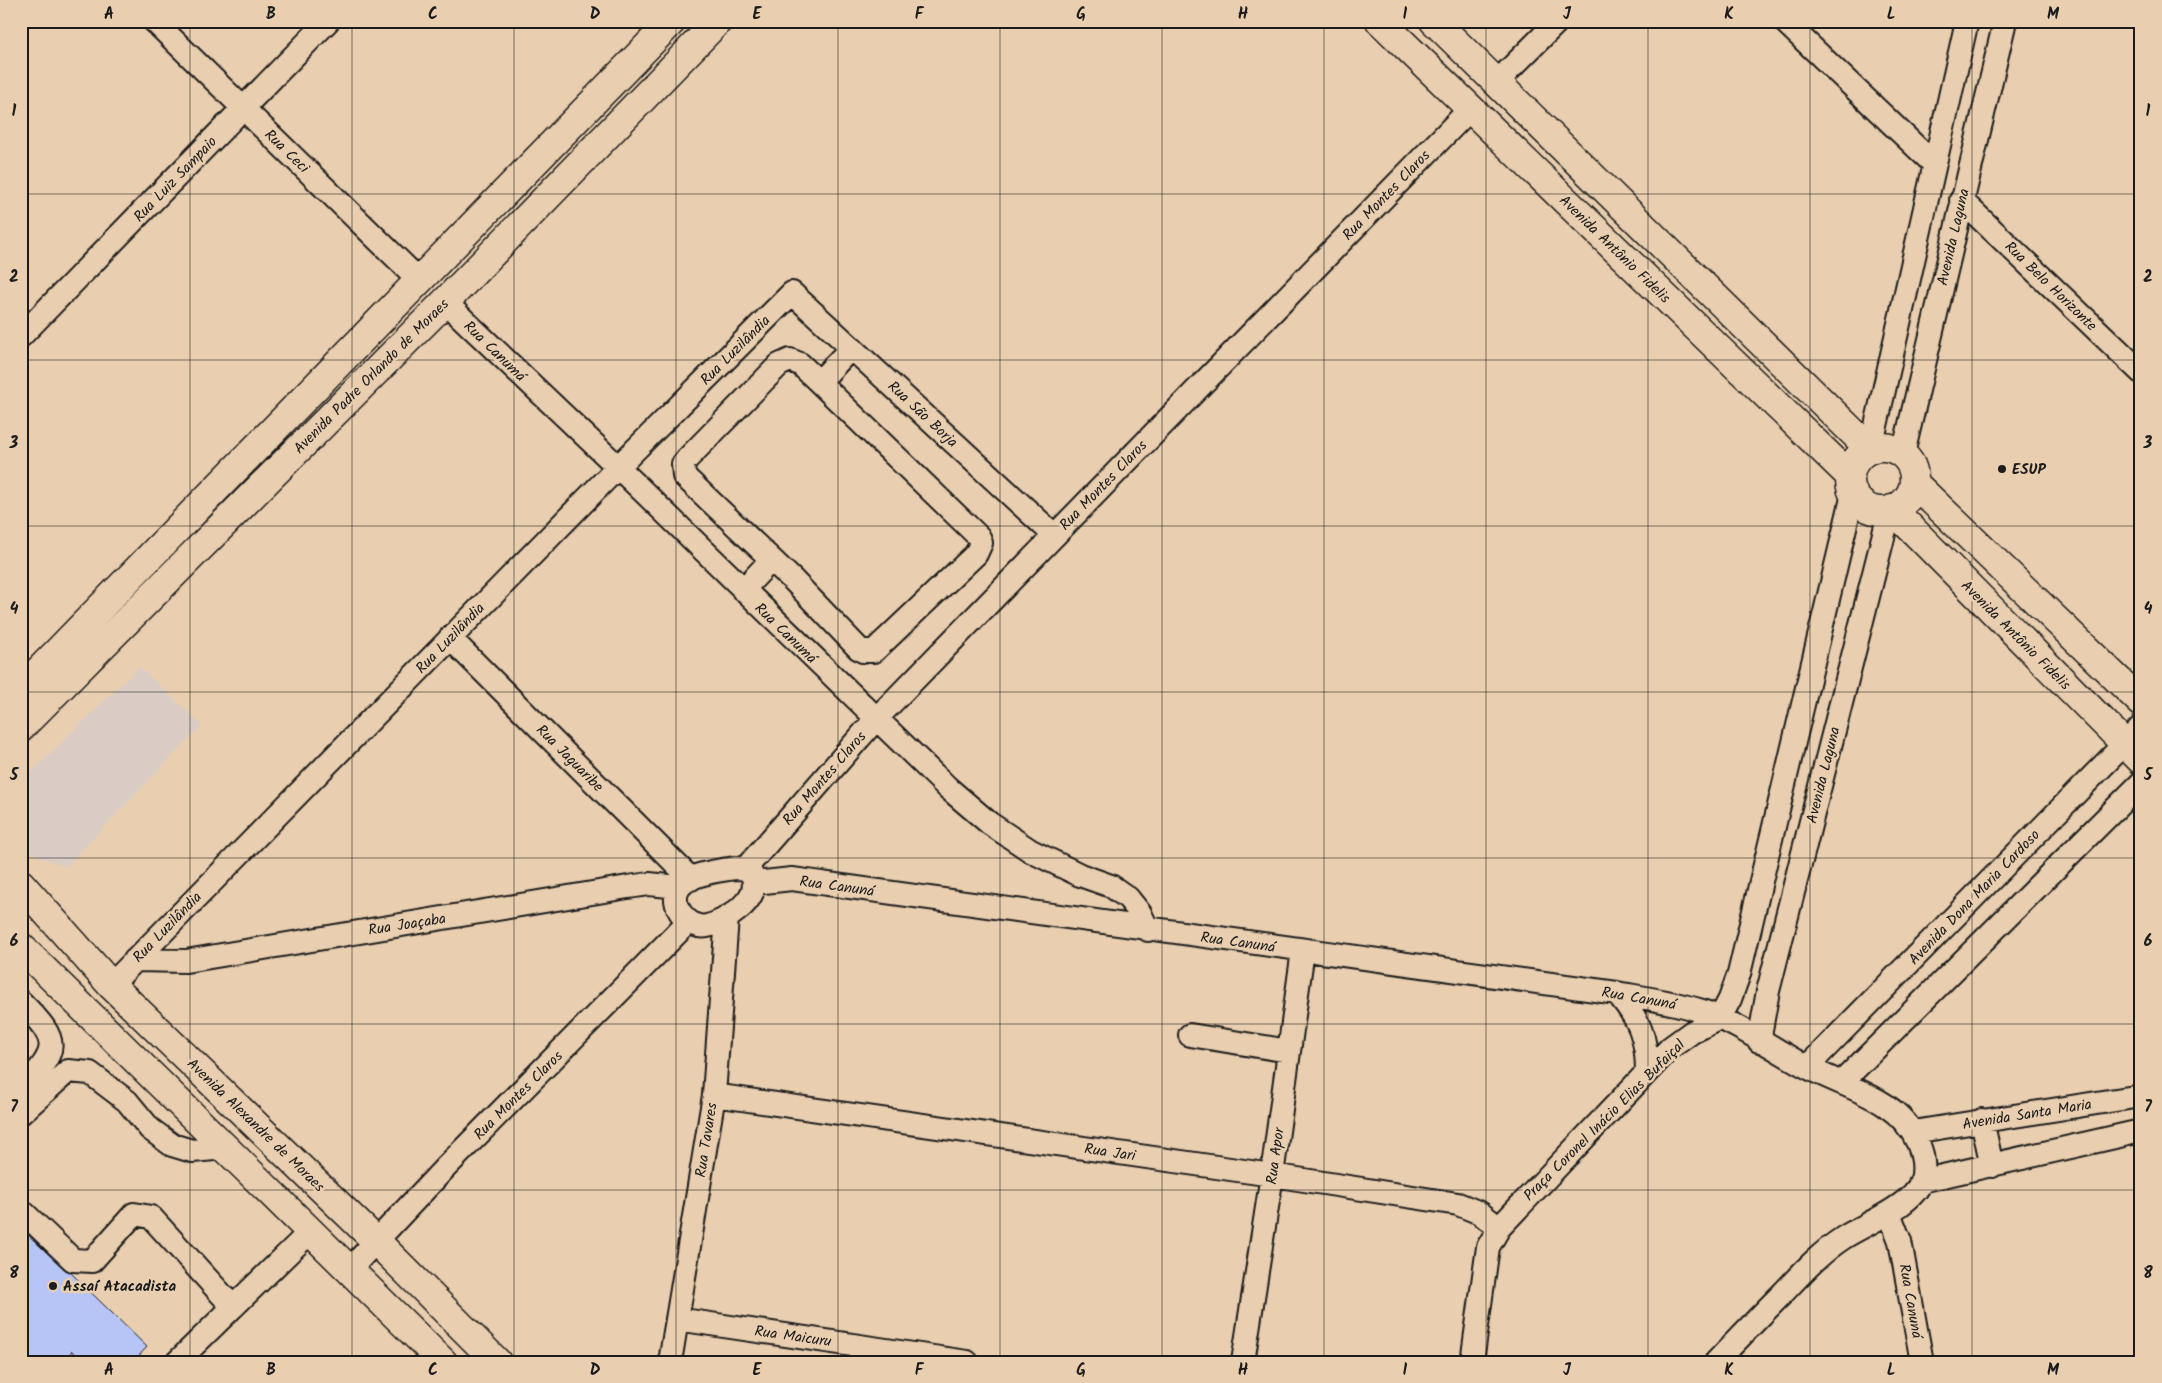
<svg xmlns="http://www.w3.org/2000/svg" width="2162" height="1383" font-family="Kalam,sans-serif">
  <rect width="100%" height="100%" fill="#e9cfb0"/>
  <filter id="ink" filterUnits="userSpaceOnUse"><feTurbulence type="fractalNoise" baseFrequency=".02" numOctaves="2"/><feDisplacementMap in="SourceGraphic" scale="10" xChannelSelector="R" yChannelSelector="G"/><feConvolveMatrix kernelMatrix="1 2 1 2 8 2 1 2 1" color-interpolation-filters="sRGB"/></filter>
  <g filter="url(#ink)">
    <path fill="#daccc5" d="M 139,667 L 202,725 L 66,867 L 33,854 L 21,840 L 21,782 Z"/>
    <path fill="#b6c5f6" stroke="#1c1c1c" d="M 21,1228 L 64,1269 L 70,1272 L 147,1347 L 133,1362 L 82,1362 L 72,1351 L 62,1362 L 21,1362 Z"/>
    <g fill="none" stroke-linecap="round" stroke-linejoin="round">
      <defs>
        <path id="minor" d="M 154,21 L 419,280
          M 1784,21 L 1934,164
          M 1497,82 L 1558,21
          M 1961,200 L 2141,372
          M 445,302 L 618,467 L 948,788 L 989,823 L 1031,851 L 1080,875 L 1111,886 L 1128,898 L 1140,913 L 1148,930
          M 21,336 L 328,21
          M 790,360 L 800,364 L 819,382 L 979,537 L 981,543 L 976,554 L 874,651 L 863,651 L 858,648 L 794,581 L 684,476 L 683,464 L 687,459 L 779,365 Z
          M 819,382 L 851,348
          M 1871,448 L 1967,21
          M 1903,454 L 2005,21
          M 743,590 L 771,560
          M 450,638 L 691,879
          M 735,868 C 743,868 751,869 753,878 C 760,900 725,922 707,926 C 689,930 668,905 679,888 C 689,873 719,871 735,868 Z
          M 745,869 L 875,720 L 1470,109
          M 755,883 L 792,879 L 1617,993 C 1645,998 1674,1002 1702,1011 C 1736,1022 1773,1049 1805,1066 C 1845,1088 1898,1097 1918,1143 C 1923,1154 1925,1169 1922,1180 C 1913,1206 1864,1224 1843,1238 C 1820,1253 1801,1274 1782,1294 C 1760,1316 1738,1339 1716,1362
          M 135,960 L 186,961 L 628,887 L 649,884 L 679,887
          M 111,985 L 618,467 L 792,293 L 1054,535
          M 1617,993 C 1639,1019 1647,1037 1647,1072
          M 21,1002 C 62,1043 59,1049 21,1090
          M 1720,1018 L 1730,999 L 1739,974 L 1853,494
          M 1190,1035 L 1289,1051
          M 1759,1041 L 1768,991 L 1890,510
          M 1807,1067 L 2141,727
          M 1842,1082 L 2141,783
          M 714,1095 L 1272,1175 L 1458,1204 L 1480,1213 L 1499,1228
          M 21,1113 L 68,1071 L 90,1073 L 127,1101 L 150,1129 L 172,1145 L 192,1151 L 226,1148
          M 1982,1120 L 1992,1166
          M 1913,1132 L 2141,1096
          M 1921,1181 L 2141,1131
          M 21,1210 L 73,1260 L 92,1261 L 134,1214 L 151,1217 L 233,1307 L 311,1231
          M 1889,1213 L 1900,1241 L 1922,1362
          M 350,1269 L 445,1168 L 688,922
          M 677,1319 L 967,1362
          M 177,1362 L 233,1307
          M 670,1362 L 714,1095 L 727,917
          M 1243,1362 L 1272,1175 L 1303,950
          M 1472,1362 L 1488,1247 L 1499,1228 L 1670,1048 L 1692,1032 L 1720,1018"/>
        <path id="major" d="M 1380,21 L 1850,476
          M 1434,21 L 1870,449
          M1850 479a32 32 0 1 1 64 0a32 32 0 1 1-64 0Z
          M 1914,483 L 2141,702
          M 1892,509 L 2141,760
          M 21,689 L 672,21
          M 21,727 L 445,302 L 718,21
          M 21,884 L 111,985 L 376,1241 L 497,1362
          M 21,947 L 443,1362"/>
      </defs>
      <use href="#minor" stroke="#1c1c1c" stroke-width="26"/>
      <use href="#major" stroke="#1c1c1c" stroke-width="31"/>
      <use href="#minor" stroke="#e9cfb0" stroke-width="22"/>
      <use href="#major" stroke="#e9cfb0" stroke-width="28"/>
    </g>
  </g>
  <path fill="none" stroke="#1c1c1c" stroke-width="1" stroke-opacity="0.55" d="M 190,21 L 190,1362M 352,21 L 352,1362M 514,21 L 514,1362M 676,21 L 676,1362M 838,21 L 838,1362M 1000,21 L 1000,1362M 1162,21 L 1162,1362M 1324,21 L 1324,1362M 1486,21 L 1486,1362M 1648,21 L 1648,1362M 1810,21 L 1810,1362M 1972,21 L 1972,1362M 21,194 L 2141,194M 21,360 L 2141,360M 21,526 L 2141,526M 21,692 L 2141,692M 21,858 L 2141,858M 21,1024 L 2141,1024M 21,1190 L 2141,1190"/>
  <g fill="#1c1c1c" stroke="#e9cfb0" stroke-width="2">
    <circle cx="2002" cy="469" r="5"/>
    <circle cx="53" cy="1286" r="5"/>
  </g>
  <g text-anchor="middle" stroke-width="5" stroke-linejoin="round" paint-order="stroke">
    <g font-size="15" fill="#1c1c1c" stroke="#e9cfb0">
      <text transform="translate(287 151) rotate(44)" y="5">Rua Ceci</text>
      <text transform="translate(175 179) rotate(-46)" y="5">Rua Luiz Sampaio</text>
      <text transform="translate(1386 195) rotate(-46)" y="5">Rua Montes Claros</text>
      <text transform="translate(1953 237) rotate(-77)" y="5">Avenida Laguna</text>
      <text transform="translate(1615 249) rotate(44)" y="5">Avenida Antônio Fidelis</text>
      <text transform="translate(2051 286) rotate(44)" y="5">Rua Belo Horizonte</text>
      <text transform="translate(735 350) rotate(-45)" y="5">Rua Luzilândia</text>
      <text transform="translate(495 351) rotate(44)" y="5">Rua Canumá</text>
      <text transform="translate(371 376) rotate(-45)" y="5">Avenida Padre Orlando de Moraes</text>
      <text transform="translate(923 414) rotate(43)" y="5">Rua São Borja</text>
      <text transform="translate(1103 485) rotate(-46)" y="5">Rua Montes Claros</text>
      <text transform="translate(786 633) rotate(44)" y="5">Rua Canumá</text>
      <text transform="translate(2016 635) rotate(45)" y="5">Avenida Antônio Fidelis</text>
      <text transform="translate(450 638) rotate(-46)" y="5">Rua Luzilândia</text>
      <text transform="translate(570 758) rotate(45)" y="5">Rua Jaguaribe</text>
      <text transform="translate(1823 775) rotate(-76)" y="5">Avenida Laguna</text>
      <text transform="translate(824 778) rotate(-49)" y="5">Rua Montes Claros</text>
      <text transform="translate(837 886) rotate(8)" y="5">Rua Canuná</text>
      <text transform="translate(1974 897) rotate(-46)" y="5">Avenida Dona Maria Cardoso</text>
      <text transform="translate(407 924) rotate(-9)" y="5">Rua Joaçaba</text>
      <text transform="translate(167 927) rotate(-46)" y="5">Rua Luzilândia</text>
      <text transform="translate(1238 942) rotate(8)" y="5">Rua Canuná</text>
      <text transform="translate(1639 998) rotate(10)" y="5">Rua Canuná</text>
      <text transform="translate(518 1095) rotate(-45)" y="5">Rua Montes Claros</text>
      <text transform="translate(2027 1114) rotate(-9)" y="5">Avenida Santa Maria</text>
      <text transform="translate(1604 1120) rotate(-45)" y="5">Praça Coronel Inácio Elias Bufaiçal</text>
      <text transform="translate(256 1125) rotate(44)" y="5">Avenida Alexandre de Moraes</text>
      <text transform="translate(706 1140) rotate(-81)" y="5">Rua Tavares</text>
      <text transform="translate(1110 1152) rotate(8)" y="5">Rua Jari</text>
      <text transform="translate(1275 1156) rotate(-82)" y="5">Rua Apor</text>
      <text transform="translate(1911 1301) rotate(80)" y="5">Rua Canuná</text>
      <text transform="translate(793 1336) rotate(8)" y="5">Rua Maicuru</text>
    </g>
    <g font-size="15" font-weight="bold" fill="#1c1c1c" stroke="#e9cfb0" text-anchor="start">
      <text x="2012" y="474">ESUP</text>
      <text x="63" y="1291">Assaí Atacadista</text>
    </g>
  </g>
  <rect width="2162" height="1383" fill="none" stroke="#e9cfb0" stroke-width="55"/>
  <rect x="28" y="28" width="2106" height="1328" fill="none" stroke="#1c1c1c" stroke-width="2"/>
  <g font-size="16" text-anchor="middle" font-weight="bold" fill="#1c1c1c">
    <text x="109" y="19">A</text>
    <text x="271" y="19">B</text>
    <text x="433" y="19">C</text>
    <text x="595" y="19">D</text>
    <text x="757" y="19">E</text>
    <text x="919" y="19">F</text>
    <text x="1081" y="19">G</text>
    <text x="1243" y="19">H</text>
    <text x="1405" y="19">I</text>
    <text x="1567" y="19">J</text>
    <text x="1729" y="19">K</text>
    <text x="1891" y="19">L</text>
    <text x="2053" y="19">M</text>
    <text x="14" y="116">1</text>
    <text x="2148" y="116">1</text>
    <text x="14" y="282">2</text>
    <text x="2148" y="282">2</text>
    <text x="14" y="448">3</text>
    <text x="2148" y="448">3</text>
    <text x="14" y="614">4</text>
    <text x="2148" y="614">4</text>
    <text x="14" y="780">5</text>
    <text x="2148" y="780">5</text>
    <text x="14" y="946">6</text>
    <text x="2148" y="946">6</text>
    <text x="14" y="1112">7</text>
    <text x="2148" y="1112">7</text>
    <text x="14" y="1278">8</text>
    <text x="2148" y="1278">8</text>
    <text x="109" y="1375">A</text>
    <text x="271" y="1375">B</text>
    <text x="433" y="1375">C</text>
    <text x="595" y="1375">D</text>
    <text x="757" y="1375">E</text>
    <text x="919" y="1375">F</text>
    <text x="1081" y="1375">G</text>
    <text x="1243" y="1375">H</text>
    <text x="1405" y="1375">I</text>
    <text x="1567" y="1375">J</text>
    <text x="1729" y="1375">K</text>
    <text x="1891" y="1375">L</text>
    <text x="2053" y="1375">M</text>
  </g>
</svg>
